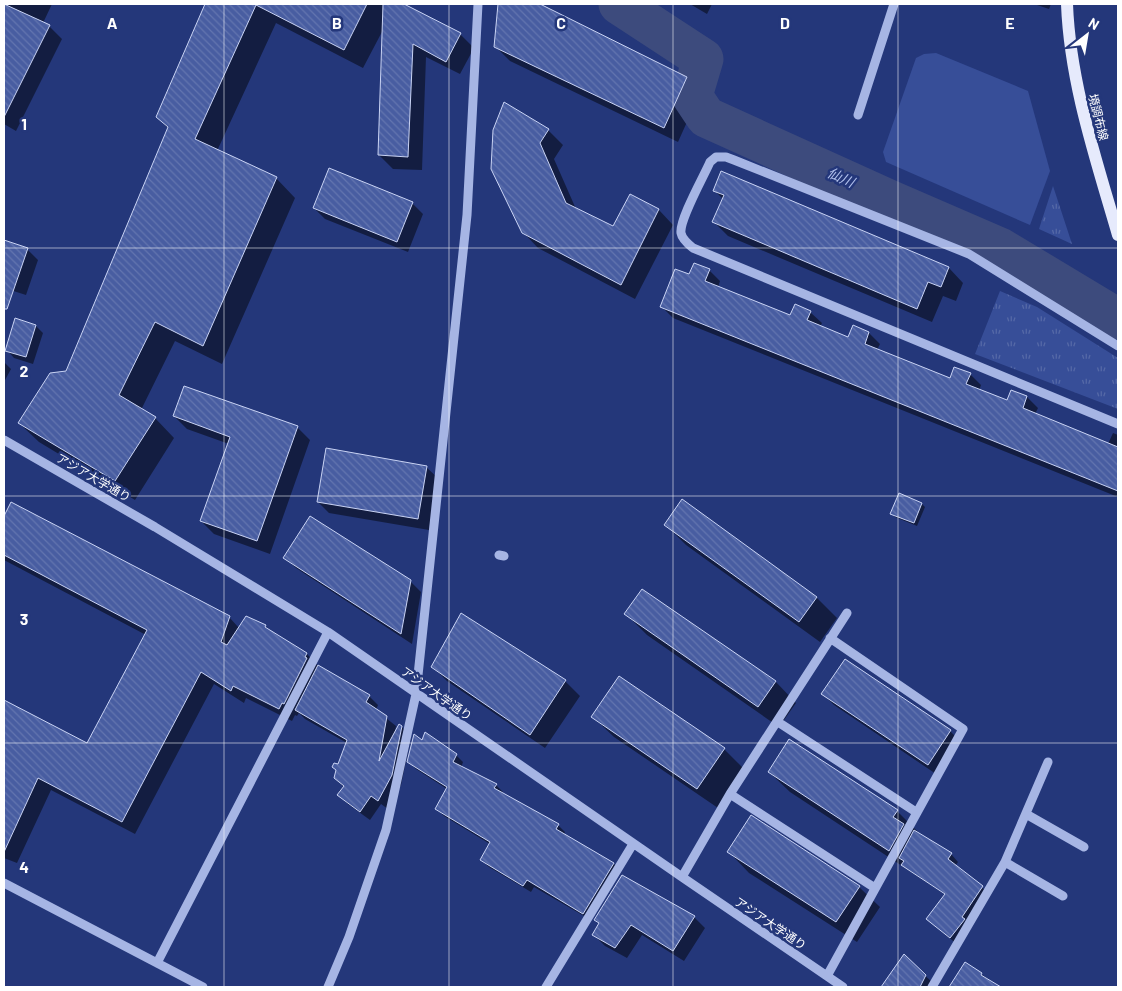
<svg xmlns="http://www.w3.org/2000/svg" width="1122" height="991" viewBox="0 0 1122 991" font-family="Barlow,'Noto Sans JP',sans-serif">
<style>
.grass{fill:url(#grass-tufts)}
.garden{fill:#374e98}
.shadow{fill:#0007}
.lines{fill:none;stroke-linecap:round;stroke-linejoin:round}
.river{stroke:#3d4b7d;stroke-width:41}
.building{fill:url(#building-back-hatch);stroke:#c9d3f4}
.minor{stroke:#a6b5e4;stroke-width:9}
.major{stroke:#e6eafc;stroke-width:12}
.grid{fill:none;stroke:#fff;stroke-width:1;stroke-opacity:0.55}
.labels{text-anchor:middle;dominant-baseline:central;stroke-width:5;stroke-linejoin:round;paint-order:stroke}
.street-label{font-size:12px;fill:#fff;stroke:#24377a}
.water-label{font-size:14px;font-style:italic;fill:#b1c0ec;stroke:#24377a}
.grid-label{font-size:16px;text-anchor:middle;font-weight:bold;fill:#fff;stroke:#24377a;stroke-width:5;stroke-linejoin:round;paint-order:stroke}
</style>
<defs>
<pattern id="grass-tufts" width="24" height="20" patternUnits="userSpaceOnUse" patternTransform="scale(1.25)"><rect width="24" height="20" fill="#374e98"/><path d="M3 7l-1-3M5 7V3M7 7l1-3M15 17l-1-3M17 17v-4M19 17l1-3" fill="none" stroke="#5569a7"/></pattern>
<pattern id="building-back-hatch" width="6" height="6" patternUnits="userSpaceOnUse" patternTransform="scale(1.25)"><rect width="6" height="6" fill="#485da1"/><path d="M-1 5l2 2M0 0l6 6M5-1l2 2" fill="none" stroke="#6375af"/></pattern>
</defs>
<rect width="100%" height="100%" fill="#24377a"/>
<!-- grass -->
<path class="grass" d="M1053,186L1072,244L1039,229Z
M1000,291L1037,307L1118,358V409L975,354Z"/>
<!-- garden -->
<path class="garden" d="M936,53L1028,91L1050,171L1030,225L886,162L883,152L916,58L924,54Z"/>
<!-- shadow -->
<path class="shadow" d="M4,4H52L43,23L49,26L62,39L16,131L4,124Z
M206,4H401L460,34L474,48L460,74L426,57L422,170L393,169L379,155L384,28L363,68L276,23L217,151L276,178L295,198L222,364L175,341L141,410L155,418L174,438L135,500L39,442L19,423L67,372L169,129L157,117Z
M499,4H538L686,78L700,93L678,142L510,61L495,46Z
M690,4L698,5L699,4H712L707,14Z
M1034,4H1051L1049,9Z
M505,104L548,130L563,145L554,159L576,209L614,228L630,196L659,210L673,225L635,299L538,248L523,232Z
M722,173L949,268L963,283L956,301L943,296L932,322L728,236L714,222L723,199L714,190Z
M412,203L423,214L408,252L325,219L314,208Z
M4,241L27,249L38,260L26,295L4,288Z
M709,270L720,281L718,287L791,317L810,312L822,323L820,327L849,339L869,333L880,344L877,350L950,379L970,374L981,385L979,391L1007,402L1027,397L1038,408L1035,414L1108,444L1113,433L1118,435V497L673,318L662,307L690,276Z
M16,320L36,326L43,333L33,364L14,358L7,350Z
M4,362L11,369L4,382Z
M174,416L297,427L310,440L270,554L214,534L201,521L229,444L187,429Z
M426,467L438,478L429,530L329,513L318,502Z
M899,495L922,504L925,507L917,526L895,517L892,513Z
M683,501L817,598L837,618L820,642L686,545L666,525Z
M12,503L229,617L239,628L265,626L271,632L307,654L319,667L369,696L378,705L376,710L396,726L394,736L402,727L411,737L401,785L388,809L381,804L370,820L348,804L339,795L345,788L335,778L347,743L305,719L299,713L297,716L295,715L292,721L246,698L244,703L214,684L135,834L51,790L17,863L4,858V701L88,745L146,635L4,560V518Z
M285,557L410,581L421,592L412,644L296,568Z
M643,590L776,682L796,703L779,727L647,635L626,614Z
M845,661L950,731L961,742L939,776L834,705L823,694Z
M433,667L565,681L580,696L545,748L447,681Z
M619,678L724,749L745,770L718,808L614,737L593,717Z
M790,741L897,811L918,832L917,833L951,854L958,862L955,866L990,894L958,945L935,926L946,895L790,792L769,772Z
M422,742L456,755L463,762L461,768L496,785L503,792L502,794L558,825L565,832L564,835L614,864L621,871L591,920L534,887L531,892L489,867L481,860L490,844L444,816L437,809L447,789L416,769L409,762Z
M729,852L859,887L880,907L857,942L749,873Z
M694,917L705,928L684,961L642,935L627,958L605,946L594,935L600,924Z
M905,956L937,987H892L886,981Z
M965,964L981,974L999,987H951Z"/>
<g class="lines">
<!-- river -->
<path class="river" d="M619,4L703,59L692,96L706,117L891,201L1000,248L1118,319"/>
</g>
<!-- building -->
<path class="building" d="M4,4L50,25L4,117Z
M205,4H367L344,50L256,5L195,139L277,177L203,346L155,322L119,395L156,417L115,481L18,423L50,373L66,371L168,127L156,117Z
M383,4H404L461,33L446,62L413,44L408,157L378,155Z
M498,4H540L687,77L664,128L494,47Z
M504,102L549,129L540,143L566,203L613,226L630,194L659,209L621,285L522,233L491,169L493,130Z
M329,168L413,202L397,242L313,208Z
M721,171L949,267L941,287L928,282L917,309L712,222L724,195L713,191Z
M4,240L28,248L7,309H4Z
M694,263L710,269L705,281L790,315L795,304L811,311L807,320L848,337L853,325L869,332L865,344L950,378L954,367L971,373L966,384L1007,400L1011,390L1027,396L1023,408L1118,447V491L660,307L675,269L689,274Z
M15,318L36,325L26,357L5,351Z
M184,386L298,426L257,541L200,521L230,437L173,416Z
M326,448L427,466L418,519L317,502Z
M899,493L922,503L914,523L890,514Z
M682,499L817,597L799,622L664,525Z
M11,502L230,616L221,642L227,645L246,616L266,625L265,627L307,653L305,657L307,658L284,704L282,703L279,709L233,686L231,691L201,672L122,822L38,778L4,852V700L87,743L147,630L4,555V516Z
M310,516L411,580L401,634L283,558Z
M642,589L776,681L758,707L624,614Z
M461,613L566,680L530,735L431,667Z
M845,659L951,730L928,765L821,694Z
M318,665L370,695L366,702L387,716L379,761L399,724L402,726L392,775L378,801L371,796L360,812L337,795L344,786L334,778L336,770L332,767L334,763L338,764L347,740L295,710Z
M619,676L725,748L697,789L591,717Z
M425,732L457,754L453,762L497,784L494,788L559,824L556,829L614,863L583,914L527,880L523,886L480,860L490,842L435,809L447,787L407,762L414,734L422,740Z
M789,739L898,810L893,817L904,824L889,851L768,772Z
M751,815L860,886L836,922L727,852Z
M914,830L952,853L948,859L983,886L962,917L965,919L950,938L926,919L945,894L901,865L904,861L899,858Z
M622,875L695,916L673,951L631,925L615,948L592,935L599,923L594,920Z
M904,954L926,975L920,987H881Z
M965,962L982,973L981,975L1001,987H949Z"/>
<g class="lines">
<!-- minor -->
<path class="minor" d="M858,115L894,4
M1118,346L969,254L734,160L726,157H716L710,162C704,176 679,220 681,233C682,239 688,244 693,248L1118,424
M4,440L155,527L328,632L682,877L843,987
M499,555L504,556
M778,722L916,812
M730,794L875,888
M1026,814L1084,847
M1005,862L1063,896
M682,877L730,794L847,613
M4,883L203,987
M157,963L328,632
M827,976L963,729L830,638
M328,987L349,937L386,830L416,694L467,215L478,4
M546,987L633,844
M932,987L1005,862L1048,762"/>
<!-- major -->
<path class="major" d="M1067,4C1070,83 1096,159 1118,235"/>
</g>
<!-- grid -->
<path class="grid" d="M224,4V987M449,4V987M673,4V987M898,4V987M4,248H1118M4,496H1118M4,743H1118"/>
<g class="labels">
<!-- street labels -->
<g class="street-label">
<text transform="translate(1099 117) rotate(76)">境調布線</text>
<text transform="translate(94 477) rotate(30)">アジア大学通り</text>
<text transform="translate(437 693) rotate(35)">アジア大学通り</text>
<text transform="translate(771 923) rotate(34)">アジア大学通り</text>
</g>
<!-- water labels -->
<g class="water-label">
<text transform="translate(841 177) rotate(24)">仙川</text>
</g>
</g>
<g class="grid-label">
<text x="112" y="29">A</text>
<text x="337" y="29">B</text>
<text x="561" y="29">C</text>
<text x="785" y="29">D</text>
<text x="1010" y="29">E</text>
<text x="24" y="130">1</text>
<text x="24" y="377">2</text>
<text x="24" y="625">3</text>
<text x="24" y="873">4</text>
</g>
<!-- border -->
<rect width="1122" height="991" fill="none" stroke="#ffffff" stroke-width="10"/>
<!-- north arrow -->
<g transform="translate(1087 35) rotate(31)" stroke="#24377a" stroke-width="4" paint-order="stroke">
<path d="M0-4L9 19L0 12L-9 19Z" fill="#ffffff"/>
<text y="-8" font-size="14" font-weight="bold" text-anchor="middle" fill="#ffffff">N</text>
</g>
</svg>
